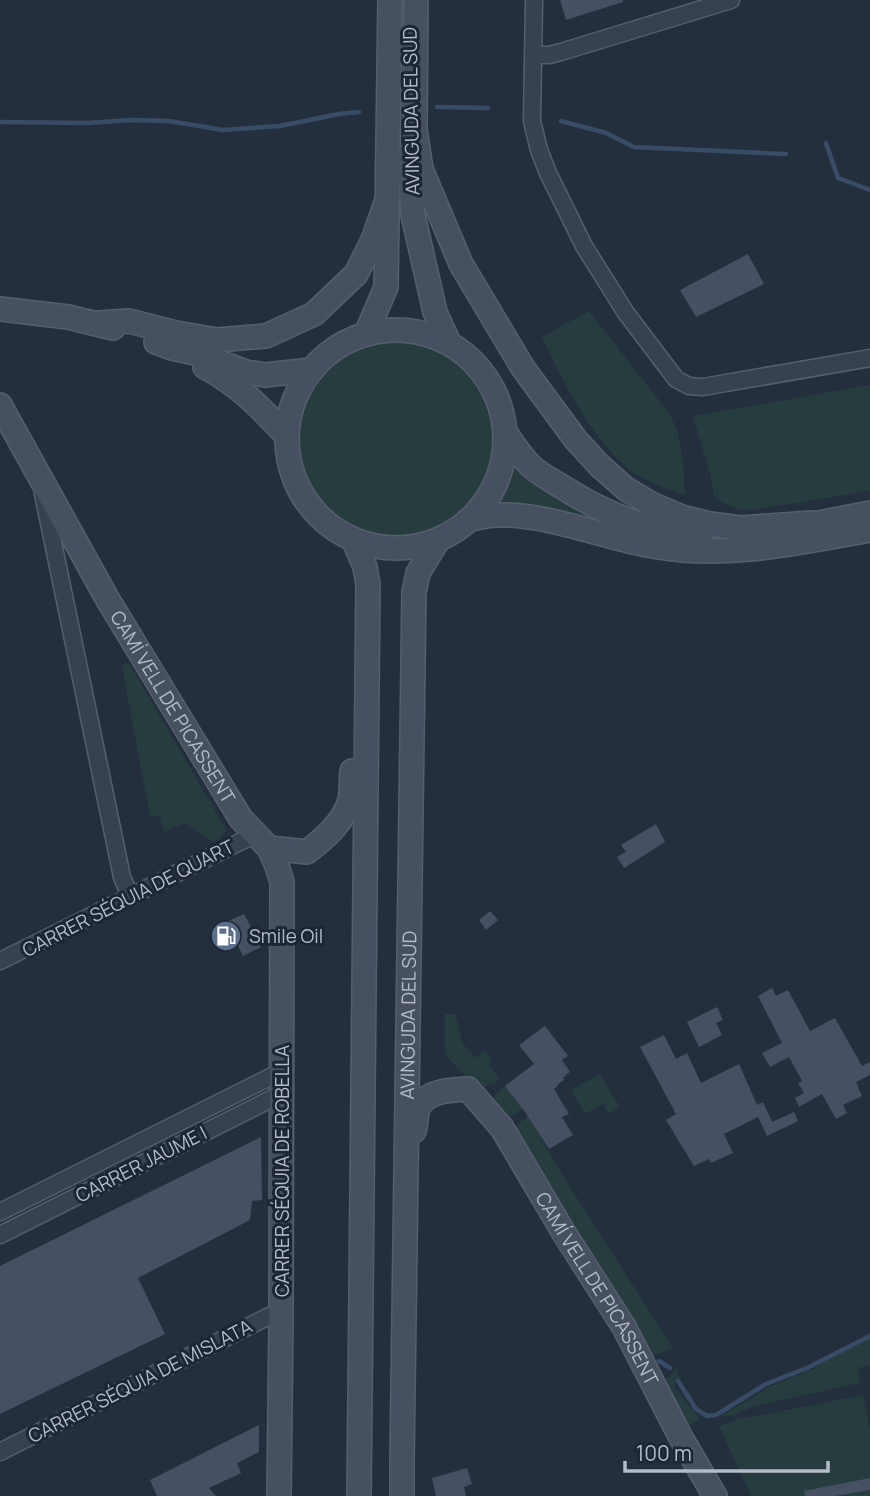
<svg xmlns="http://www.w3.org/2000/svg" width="870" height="1496" viewBox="0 0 870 1496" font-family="Manrope,sans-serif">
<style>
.green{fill:#263c3f}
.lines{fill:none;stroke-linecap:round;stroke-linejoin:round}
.stream{stroke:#394c67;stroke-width:4.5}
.building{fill:#455162}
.street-casing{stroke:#565f6c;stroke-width:19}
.secondary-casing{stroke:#565f6c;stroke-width:26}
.street{stroke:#38414e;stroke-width:16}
.secondary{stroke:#465061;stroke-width:23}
.labels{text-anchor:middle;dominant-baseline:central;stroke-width:6;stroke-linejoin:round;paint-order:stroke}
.street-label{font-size:19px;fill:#b4bcc9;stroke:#1d2633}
.poi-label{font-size:19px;fill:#b4bcc9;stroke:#1d2633;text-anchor:start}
</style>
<rect width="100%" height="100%" fill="#242f3e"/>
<!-- green -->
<path class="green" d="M589,311L669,413L678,433L683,460L685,495C668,489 646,482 631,471C591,439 563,382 542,337Z
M297 441a99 99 0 1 1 198 0a99 99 0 1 1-198 0Z
M870,385V491L752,510C736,510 726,506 714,496L710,474L693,416Z
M514,463L646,533L497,504L506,488Z
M127,663L130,665L226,829C224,836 220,839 214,842L185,823L164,832L160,815L150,817L122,667L124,664Z
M445,1014H455L463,1044L476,1058L485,1051L492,1059L488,1064L500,1079L492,1085L489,1084L480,1092L445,1054Z
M600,1074L620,1107L609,1114L603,1104L585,1114L571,1090Z
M505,1086L523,1109L503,1121L488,1102Z
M528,1116L565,1179L673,1348L651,1357L512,1129Z
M870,1337V1365L858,1368L860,1383L754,1406L735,1415L721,1416L752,1398L768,1387L808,1371Z
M677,1367V1373L681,1379L674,1383L677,1390L700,1419L684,1428L661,1382L671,1375Z
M863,1395L870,1429V1496H751L719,1426L735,1420Z"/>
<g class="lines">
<!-- stream -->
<path class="stream" d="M437,107L488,108
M561,121L606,133L634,147L786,154
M0,122L88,123L131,120L169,121L223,130L280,126L339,114L359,112
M826,143L838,178L870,190
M659,1361L670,1368
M678,1381L696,1409L707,1416L716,1415L766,1384L807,1368L870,1336"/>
</g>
<!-- building -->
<path class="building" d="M560,0H623V2L566,20Z
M748,254L764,284L696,317L680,290Z
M656,824L665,842L624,868L617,857L626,852L621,845Z
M490,911L498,920L486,930L479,920Z
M244,914L261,947L243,956L226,922Z
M772,988L776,996L788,990L810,1031L835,1018L862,1066L870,1062V1075L856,1082L862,1096L843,1105L847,1113L836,1119L822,1094L799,1107L795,1098L804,1093L798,1083L802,1081L789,1057L770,1067L762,1053L782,1043L758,996Z
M717,1007L723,1020L716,1023L722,1035L699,1047L687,1022Z
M545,1026L568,1056L562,1060L570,1072L565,1075L566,1076L563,1078L564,1080L557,1085L558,1086L554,1089L569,1114L562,1117L573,1135L549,1149L525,1112L505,1086L534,1064L519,1045Z
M664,1035L676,1059L687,1053L701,1083L739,1064L757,1105L763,1102L772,1122L794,1112L798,1121L767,1136L758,1117L724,1134L733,1153L711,1163L709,1159L694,1166L666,1120L676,1114L640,1047Z
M261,1137L262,1200L252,1201L250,1220L138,1278L165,1334L0,1414V1266Z
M259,1425V1452L237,1463L241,1473L209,1488L216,1496H157L150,1480Z
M467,1468L472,1484L464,1487L466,1496H436L432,1478Z
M870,1478V1490L835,1496H805L804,1491Z"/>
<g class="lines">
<!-- street casing -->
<g class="street-casing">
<path id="street" d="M534,0L532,121L539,150L548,173L584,246L626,313L676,379L689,386L703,387L870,358
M533,55H549L561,52L731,0
M43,494L122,877L130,896
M0,961L256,834
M0,1212L282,1071
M0,1235L283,1093
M0,1452L269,1316L281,1317"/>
</g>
<!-- secondary casing -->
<g class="secondary-casing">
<g id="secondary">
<path d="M416,0L415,129L421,169L461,264L523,368L576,440L600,466L626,489L653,505L682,517L710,524L740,528L812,523"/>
<path d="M409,156L413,215L435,312L449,343"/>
<path d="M0,309L68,317L113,328"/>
<path d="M99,323L129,321L176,333L217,340L266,336L314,314L356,274L373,240L388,197"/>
<circle cx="396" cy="439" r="109"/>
<path d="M366,334L386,287L390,0"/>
<path d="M156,342L172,348L195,353L246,372L265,375L312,370"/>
<path d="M205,367C239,385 260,407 286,435"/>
<path id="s1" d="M0,405L108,600L241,819L269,848L277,866L282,882L281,1317L279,1496"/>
<path d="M505,432C513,444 521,457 532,467C541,475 553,481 564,488C610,517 648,530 701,537"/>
<path d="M470,519C478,518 487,515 496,515C549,513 605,539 658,547C730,559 800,542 870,530"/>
<path d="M798,527L870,513"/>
<path d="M354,541L365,567L368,584L359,1496"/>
<path d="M269,848L307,852C325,838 344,822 350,800C352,791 351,780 352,771"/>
<path id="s2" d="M414,1131C417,1124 415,1116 418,1109C425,1090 452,1090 468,1089L502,1128L564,1233L624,1327L680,1436L715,1496"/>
<path id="s3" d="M402,1496V1461L414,592L418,573L438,540"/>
</g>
</g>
<!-- street -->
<use href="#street" class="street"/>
<!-- secondary -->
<use href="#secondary" class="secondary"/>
</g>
<!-- icons -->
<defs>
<g id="fuel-disc" transform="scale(1.575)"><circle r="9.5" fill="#5c6f8a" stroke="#1d2633"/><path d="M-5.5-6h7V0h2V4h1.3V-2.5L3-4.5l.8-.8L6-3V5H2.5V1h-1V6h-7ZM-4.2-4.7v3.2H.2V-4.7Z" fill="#fff"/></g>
</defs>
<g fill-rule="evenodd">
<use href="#fuel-disc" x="226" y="936"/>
</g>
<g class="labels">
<!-- street labels -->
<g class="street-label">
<text transform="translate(411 111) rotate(-91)">AVINGUDA DEL SUD</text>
<text stroke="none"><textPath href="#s1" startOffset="348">CAMÍ VELL DE PICASSENT</textPath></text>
<text transform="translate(128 898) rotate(-27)">CARRER SÉQUIA DE QUART</text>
<text stroke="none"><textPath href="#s3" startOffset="481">AVINGUDA DEL SUD</textPath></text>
<text transform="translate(141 1164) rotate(-27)">CARRER JAUME I</text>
<text transform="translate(282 1171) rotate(-90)">CARRER SÉQUIA DE ROBELLA</text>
<text stroke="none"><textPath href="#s2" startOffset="318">CAMÍ VELL DE PICASSENT</textPath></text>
<text transform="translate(140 1381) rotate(-27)">CARRER SÉQUIA DE MISLATA</text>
</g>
<!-- poi labels -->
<g class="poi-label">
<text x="249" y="936">Smile Oil</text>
</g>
</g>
<!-- scale -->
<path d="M625 1461v10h203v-10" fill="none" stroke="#b4bcc9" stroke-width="3.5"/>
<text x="636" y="1461" font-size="21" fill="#b4bcc9" stroke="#1d2633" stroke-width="5" paint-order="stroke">100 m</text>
</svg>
